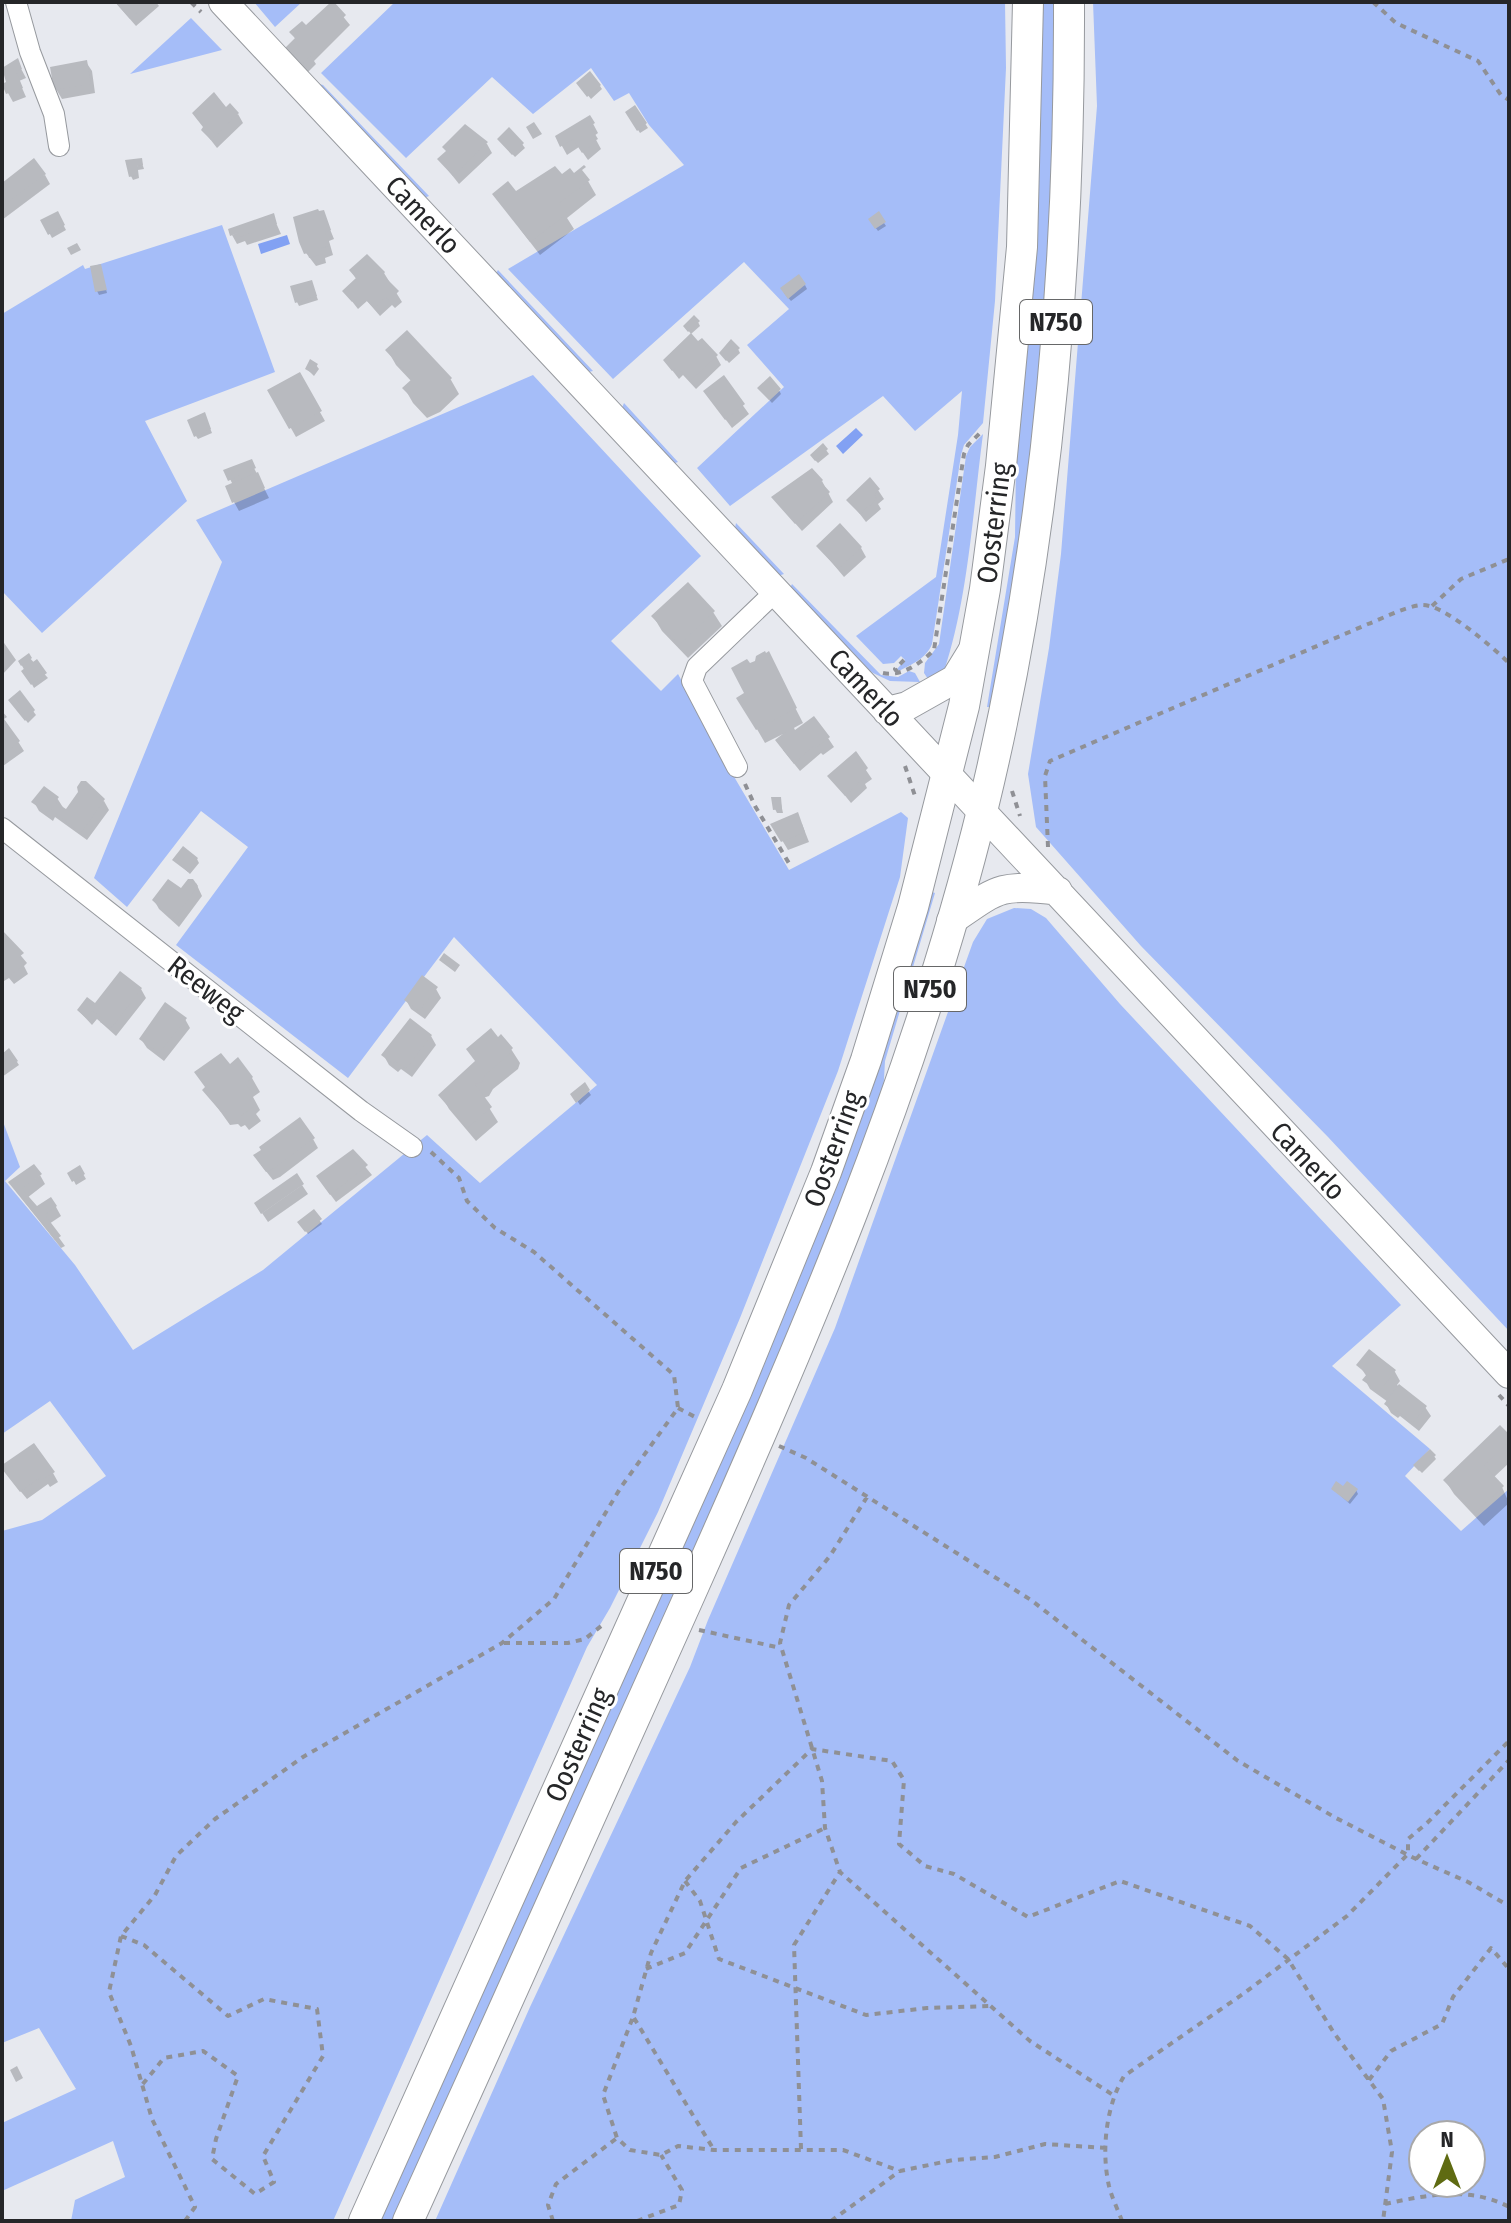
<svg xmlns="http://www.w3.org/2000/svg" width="1511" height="2223" viewBox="0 0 1511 2223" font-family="'Fira Sans Condensed',sans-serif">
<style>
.green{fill:#a5bdf8;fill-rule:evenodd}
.water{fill:#82a1f3}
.shadow{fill:#0003}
.building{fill:#b8babf}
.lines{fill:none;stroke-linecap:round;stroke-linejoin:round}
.minor-casing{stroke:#96999e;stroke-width:22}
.secondary-casing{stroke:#96999e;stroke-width:30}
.primary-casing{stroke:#96999e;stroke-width:32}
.path{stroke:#8f9095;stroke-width:4;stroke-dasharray:6 6;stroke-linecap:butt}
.minor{stroke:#fff;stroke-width:20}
.secondary{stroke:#fff;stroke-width:28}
.primary{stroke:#fff;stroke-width:30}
.labels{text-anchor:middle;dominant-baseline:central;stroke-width:6;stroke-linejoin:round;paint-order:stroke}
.shield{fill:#fff;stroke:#666768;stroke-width:2}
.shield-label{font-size:26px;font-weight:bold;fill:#252628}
.street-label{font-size:28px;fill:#252628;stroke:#fff}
</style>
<rect width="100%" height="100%" fill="#e7e9ef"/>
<!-- green -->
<path class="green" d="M254,2H302L275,27Z
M395,2H1005L1006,68L995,301L983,423L964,445L961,455L932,644C926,659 912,664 899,671L897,669L905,660L901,656L894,663L883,664L856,636L936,577L958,435L962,391L915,431L883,396L730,506L697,468L784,387L747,345L789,309L744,262L613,379L508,269L684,165L649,125L629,93L614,101L591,68L533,114L492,77L406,158L321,73Z
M1040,2H1055C1055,163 1049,326 1028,486C1019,560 1006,634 992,707H987L1015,537L1016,462Z
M1093,2H1509V1331L1328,1137L1141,946L1036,827L1028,774L1049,648L1061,554L1097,106Z
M191,18L222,50L130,74Z
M308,81L323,85L429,196L424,198Z
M222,225L275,372L145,421L187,501L42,633L2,591V314L83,265L85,269Z
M498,270L593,371L584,373L495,275Z
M533,375L701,556L611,641L661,691L678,674L723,758L789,870L901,812L908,818L900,877L838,1071L740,1318L658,1512L610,1608L587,1647L333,2221H71L75,2200L125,2177L113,2141L2,2191V2123L76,2089L39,2028L2,2043V1531L42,1520L106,1476L50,1401L2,1434V1119L20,1167L5,1181L75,1265L133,1350L263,1270L427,1135L480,1183L597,1085L454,937L348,1078L176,945L248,847L201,811L127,907L94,878L222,562L196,520Z
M624,403L678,462L672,464L620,413Z
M983,434C973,510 968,600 944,671L928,679L924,673L925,663L939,644L966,456L970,447Z
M736,523L784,574L775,577L735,528Z
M792,584L881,675L898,677L909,671L915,673L920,682L890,681L873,673L861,664L789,590Z
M929,891L935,893L885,1061L883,1096L792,1335L394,2221H377Z
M1014,908L1031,909L1046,918L1120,1004L1401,1305L1332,1366L1430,1449L1405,1476L1461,1531L1509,1489V2221H435L530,2007L690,1667L708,1620L835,1328L973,942L987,919ZM1423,2135H1471V2183H1423Z"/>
<!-- water -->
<path class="water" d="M287,235L290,244L261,254L258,244Z
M856,428L863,435L843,454L836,446Z"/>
<!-- shadow -->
<path class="shadow" d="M115,2H156L159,6L136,26Z
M332,3L350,25L314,61L316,64L308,72L288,48L296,40L292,33L306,28Z
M17,61L26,78L19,81L26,97L13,102L8,93Z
M86,62L92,71L95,93L62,99L56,89Z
M600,86L602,89L591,99L581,87Z
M635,108L648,128L640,133L627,113Z
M238,114L243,123L217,148L203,130Z
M590,118L598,133L594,136L601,149L588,160L579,147L567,155L557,137Z
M465,127L487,144L492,153L459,184L440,160Z
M502,143L522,144L525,148L515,157Z
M141,160L144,169L138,170L139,178L133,180L131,176Z
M45,175L50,184L2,220V185Z
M588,181L596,195L567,218L574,229L540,255L520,229L515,194Z
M323,212L334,239L329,241L333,255L325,258L326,263L316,266L306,253Z
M57,213L66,230L52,238L43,221Z
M878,214L886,226L878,231L870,220Z
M273,216L281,234L247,245L245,241L237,244L232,235Z
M100,266L107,293L99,295L97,291Z
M351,271L384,273L402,302L395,308L392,305L380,316L367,301L358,309L344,291L357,280Z
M805,285L807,289L791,301L784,293Z
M313,286L318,300L299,306L297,302Z
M698,322L700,326L691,334L688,330Z
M407,333L451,380L459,394L440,412L427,418L413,403L405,389L412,382L396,365L388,351Z
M738,349L740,353L729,363L724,357Z
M716,356L721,365L696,389L683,375L679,379L665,361Z
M316,365L319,369L314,376L307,369Z
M299,375L325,421L296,437L270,391Z
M723,378L749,414L732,428L705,392Z
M779,390L781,394L772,403L762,392Z
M206,418L212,433L198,439L196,436Z
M826,450L829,454L818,463L814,459Z
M251,462L269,498L239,511L234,502L233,485L226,471Z
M822,481L833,502L802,531L773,498Z
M878,490L884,499L878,504L881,509L866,522L849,500Z
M818,546L861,548L866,557L844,577Z
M713,612L722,626L688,658L662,631L653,616Z
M2,640L16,660L2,675Z
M28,656L48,678L34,688L20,662Z
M783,684L803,723L792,729L795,733L828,738L834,747L823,755L821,753L800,771L783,750V734L765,743L739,698Z
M13,704L33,711L36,715L28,723Z
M2,716L24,751L3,766L2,765Z
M855,754L872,779L865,784L867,788L851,803L830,777Z
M57,798L66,812L104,801L109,810L87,840L55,817L53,821L39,811L34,802Z
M780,799L783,813H777L775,809Z
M802,824L809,842L788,850L773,825Z
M197,859L199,863L190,874L175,860Z
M196,883L202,896L179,927L159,909L154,900Z
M2,933L27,963L24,966L28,974L14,984L9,978L4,981L2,979Z
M141,989L146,998L116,1036L97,1019L92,1025L79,1011Z
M436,989L441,998L425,1019L411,1009L406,1000Z
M185,1019L190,1028L164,1061L147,1048L141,1039Z
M431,1036L436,1045L412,1077L401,1069L398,1072L389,1065L384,1056Z
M511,1049L520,1063L518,1069L493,1089L489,1096L483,1098L498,1122L476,1141L449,1109L441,1095Z
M2,1056L17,1062L19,1065L2,1077Z
M229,1067L252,1078L260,1092L253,1097L260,1110L256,1114L261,1121L249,1130L245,1125L241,1127L238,1124L230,1125L205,1090Z
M584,1085L591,1095L580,1105L573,1094Z
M313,1139L318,1148L280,1177L273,1180L261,1165Z
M353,1152L372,1175L336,1202L324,1186Z
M79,1167L86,1179L76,1185L70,1173Z
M40,1175L45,1184L27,1198L36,1208L50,1199L56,1207L61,1216L49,1224L65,1246L61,1248L16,1191Z
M302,1185L308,1194L268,1222L262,1213Z
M313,1211L322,1224L308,1234L302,1226Z
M1370,1351L1395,1372L1400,1381L1397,1385L1425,1407L1431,1416L1419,1431L1400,1416L1398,1418L1391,1413L1386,1404L1388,1402L1370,1389L1365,1380L1367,1377L1359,1365Z
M1509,1437V1463L1493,1478L1502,1487L1509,1503L1484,1526L1454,1494L1445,1480Z
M1434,1456L1436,1459L1422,1473L1418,1469Z
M53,1473L58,1482L50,1487L48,1484L27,1499L8,1476Z
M1333,1489L1356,1490L1358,1494L1350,1504Z"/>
<!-- building -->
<path class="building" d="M115,2H148L130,19Z
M331,2H334L346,15L310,51L312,54L302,65L285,48L295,38L289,32L302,21L306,25Z
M18,58L22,69L16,71L23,88L6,94L2,84L6,82L2,68Z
M87,60L91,84L54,90L50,67Z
M590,71L601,85L587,97L576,83Z
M214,92L226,107L230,103L239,113L211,140L201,130L203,127L192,113Z
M635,105L647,123L637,131L625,112Z
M590,115L595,123L590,126L598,139L591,143L592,145L582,153L573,139L560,147L555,136Z
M534,122L542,134L533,139L526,127Z
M465,124L488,142L453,176L437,159L446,151L442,147Z
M509,127L524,143L512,155L497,139Z
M34,158L46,174L2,207V183Z
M142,158L143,165L137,166L138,175L129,177L125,160Z
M584,165L586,167L582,170L590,180L559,203L567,214L530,242L492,194L508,181L516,191L555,166L562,174L570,168L574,173Z
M318,209L319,211L324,210L331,230L325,232L330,246L321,248L323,254L309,258L308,253L304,254L299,242L293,217Z
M58,211L65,225L48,235L40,220Z
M879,211L886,222L875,229L868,219Z
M274,213L277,224L240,237L238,233L230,236L228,229Z
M77,243L81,250L71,255L67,248Z
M367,254L385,272L383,275L399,291L389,301L386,297L374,308L360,294L352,302L342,291L356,278L349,270Z
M101,264L107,290L95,292L90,266Z
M799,274L806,284L788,299L780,288Z
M312,280L317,296L295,303L290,286Z
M694,315L700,321L688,332L683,326Z
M407,330L452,378L432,398L418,404L402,388L412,379L385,350Z
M691,333L698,341L702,338L718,355L690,381L677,367L672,371L663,360Z
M731,339L740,348L726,361L719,353Z
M310,359L318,364L312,373L305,369Z
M300,372L322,411L289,429L267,390Z
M724,375L745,404L725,420L703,391Z
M770,376L781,389L769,400L757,388Z
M205,412L211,429L194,437L187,420Z
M823,443L828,449L815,461L810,455Z
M252,459L256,468L228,481L223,470Z
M812,468L823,480L821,482L830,492L795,524L771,497Z
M258,472L265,488L232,503L225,486Z
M870,477L880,489L874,494L877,499L860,514L846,500Z
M840,523L862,547L838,569L816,546Z
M688,582L715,611L679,645L651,616Z
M765,651L766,653L769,651L797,708L756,730L736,698L744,693L731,668L747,659L750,663L755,661L756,656Z
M29,653L32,658L21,666L18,661Z
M37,659L47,673L31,685L21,671Z
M20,690L35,710L25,721L8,700Z
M2,711L7,717L4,719L20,741L2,755Z
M814,716L830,737L816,748L815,745L810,749L794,764L775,740L793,726L795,730Z
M856,751L868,768L861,775L864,778L845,796L827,776Z
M81,781H86L105,799L81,833L50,809L47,813L31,802L44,786L59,797L55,802L66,809L78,792L77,787Z
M771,797H781L782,809L773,810Z
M798,812L805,832L781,842L770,824Z
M183,846L198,858L188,872L172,860Z
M168,879L181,888L188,879H193L198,886L173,920L152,900Z
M2,930L24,953L19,957L25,964L8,977L2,970Z
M444,953L460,965L455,972L439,960Z
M120,971L142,988L113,1026L110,1028L100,1022L102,1018L92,1011L86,1018L77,1010L87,997L95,1003Z
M422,975L438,987L419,1011L404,1000Z
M165,1002L187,1018L159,1053L139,1039Z
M410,1018L432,1035L406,1069L395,1061L393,1064L381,1055Z
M491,1028L498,1037L501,1034L513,1048L510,1051L511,1053L485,1075L482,1082L475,1084L492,1107L467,1128L438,1095L475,1061L466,1049Z
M9,1048L18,1061L2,1072V1054Z
M221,1053L230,1064L238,1057L253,1077L245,1084L254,1094L249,1099L254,1106L240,1117L235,1112L231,1114L228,1111L221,1112L202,1090L205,1087L194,1072Z
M585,1082L590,1090L576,1103L570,1094Z
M300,1117L315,1138L275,1168L266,1172L253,1155L261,1150L259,1147Z
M353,1149L368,1165L330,1195L316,1176Z
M34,1164L42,1174L22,1189L37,1206L51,1197L57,1206L45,1215L61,1236L55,1240L8,1182Z
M80,1165L85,1174L72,1182L67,1173Z
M297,1173L304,1184L261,1214L254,1203Z
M314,1209L322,1219L305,1232L297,1222Z
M1369,1349L1396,1370L1379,1392L1362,1380L1367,1374L1356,1365Z
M1399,1384L1427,1406L1413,1423L1394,1408L1392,1410L1384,1404Z
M1500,1425L1509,1434V1442L1484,1465L1504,1486L1475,1513L1443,1480Z
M34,1443L55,1472L43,1479L41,1477L20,1492L2,1469V1465Z
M1430,1449L1436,1455L1419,1471L1413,1465Z
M1336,1481L1343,1486L1347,1481L1358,1489L1348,1502L1331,1489Z
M17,2066L23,2078L16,2082L10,2070Z"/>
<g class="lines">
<!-- minor casing -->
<g class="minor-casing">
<path id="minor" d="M16,2L30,52L54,114L59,146
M737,767L692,681L697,667L776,591
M2,828L361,1111L412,1147"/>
</g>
<!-- secondary casing -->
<g class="secondary-casing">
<path id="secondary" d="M223,2L1509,1374
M887,711L907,706L955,679L974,648
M951,921C997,889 1000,883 1058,891"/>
</g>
<!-- primary casing -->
<g class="primary-casing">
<path id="primary" d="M364,2221L737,1390L826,1172L866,1060L913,907L964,706L985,589L1001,466L1022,247L1028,2
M408,2221C502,2014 595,1807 688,1599C803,1342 916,1081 983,807C1047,544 1070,272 1069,2"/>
</g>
<!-- path -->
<path class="path" d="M191,2L201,12
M1373,2L1396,23L1478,61L1501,95L1509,100
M1432,606L1461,579L1509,559
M883,673C902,677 921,663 934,650L964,454L968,445L980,433
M898,673L895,669L904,660
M905,766L915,796
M745,784L755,806L790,865
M1012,791L1020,816
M1048,847L1045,776L1050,761L1368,624C1384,618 1404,607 1421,605C1443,603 1493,648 1509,663
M1499,1395L1509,1406
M678,1408L697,1418
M779,1446L806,1458L1031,1600L1238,1761L1336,1818L1416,1859L1468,1882L1509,1906
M867,1497L830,1556L789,1605L780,1643L822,1781L825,1828L840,1872L1030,2041L1113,2095
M699,1630L781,1648
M504,1643H568L585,1639L605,1623
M1416,1859L1509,1760
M685,1881L700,1901L719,1959L866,2015L927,2008L991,2006
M121,1936L144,1945L228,2016L264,1999L317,2009L323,2056L263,2156L274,2182L255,2194L212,2159L216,2139L238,2076L203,2051L164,2058L142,2085
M646,1969L685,1953L741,1868L825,1828
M634,2018L714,2150
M1369,2080L1391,2051L1442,2024L1453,1997L1491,1948L1509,1969
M1106,2148L1045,2144L995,2157L953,2160L900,2171L843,2150H714L678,2146L661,2155L630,2150L617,2138L603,2095L633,2017L651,1953L685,1881L736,1822L812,1749L892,1761L904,1780L899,1844L925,1866L954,1874L1028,1917L1120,1881L1250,1926L1288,1959L1334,2033L1383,2099L1392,2152L1383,2221
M801,2149L794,1945L840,1872
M1385,2204C1426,2195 1470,2186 1509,2207
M185,2221L195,2207L152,2119L131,2046L109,1992L121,1936L155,1895L176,1856L215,1819L303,1757L502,1643L554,1599L621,1487L678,1408L674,1375L534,1252L495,1228L467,1201L459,1178L431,1152
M553,2221L548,2205L556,2184L617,2138
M637,2221L679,2205L682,2190L661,2155
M831,2221L900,2171
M1122,2221C1118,2210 1112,2198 1109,2186C1101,2151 1106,2106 1124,2076L1243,1994L1347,1916L1408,1854V1839L1427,1823L1509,1741"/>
<!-- minor -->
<use href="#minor" class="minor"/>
<!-- secondary -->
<use href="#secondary" class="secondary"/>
<!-- primary -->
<use href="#primary" class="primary"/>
</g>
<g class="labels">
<!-- shield labels -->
<g class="shield">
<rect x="1020" y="300" width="72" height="44" rx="6"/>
<rect x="894" y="967" width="72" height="44" rx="6"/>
<rect x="620" y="1549" width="72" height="44" rx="6"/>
</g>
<g class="shield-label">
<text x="1056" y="322">N750</text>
<text x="930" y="989">N750</text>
<text x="656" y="1571">N750</text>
</g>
<!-- street labels -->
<g class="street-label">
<text transform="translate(423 215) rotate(47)">Camerlo</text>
<text transform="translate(994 523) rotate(-83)">Oosterring</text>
<text transform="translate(866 688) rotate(47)">Camerlo</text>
<text transform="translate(206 989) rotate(38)">Reeweg</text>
<text transform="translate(833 1149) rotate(-70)">Oosterring</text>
<text transform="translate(1308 1161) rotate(47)">Camerlo</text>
<text transform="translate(578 1745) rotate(-66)">Oosterring</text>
</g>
</g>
<!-- border -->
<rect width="1511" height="2223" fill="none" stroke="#252628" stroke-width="8"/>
<!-- north arrow -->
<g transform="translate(1447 2159)"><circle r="38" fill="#ffffff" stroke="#a8a8a9" stroke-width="2"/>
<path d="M0-6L14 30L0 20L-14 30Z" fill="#5f6b12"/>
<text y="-12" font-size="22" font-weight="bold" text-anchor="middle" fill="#252628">N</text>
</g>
</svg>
